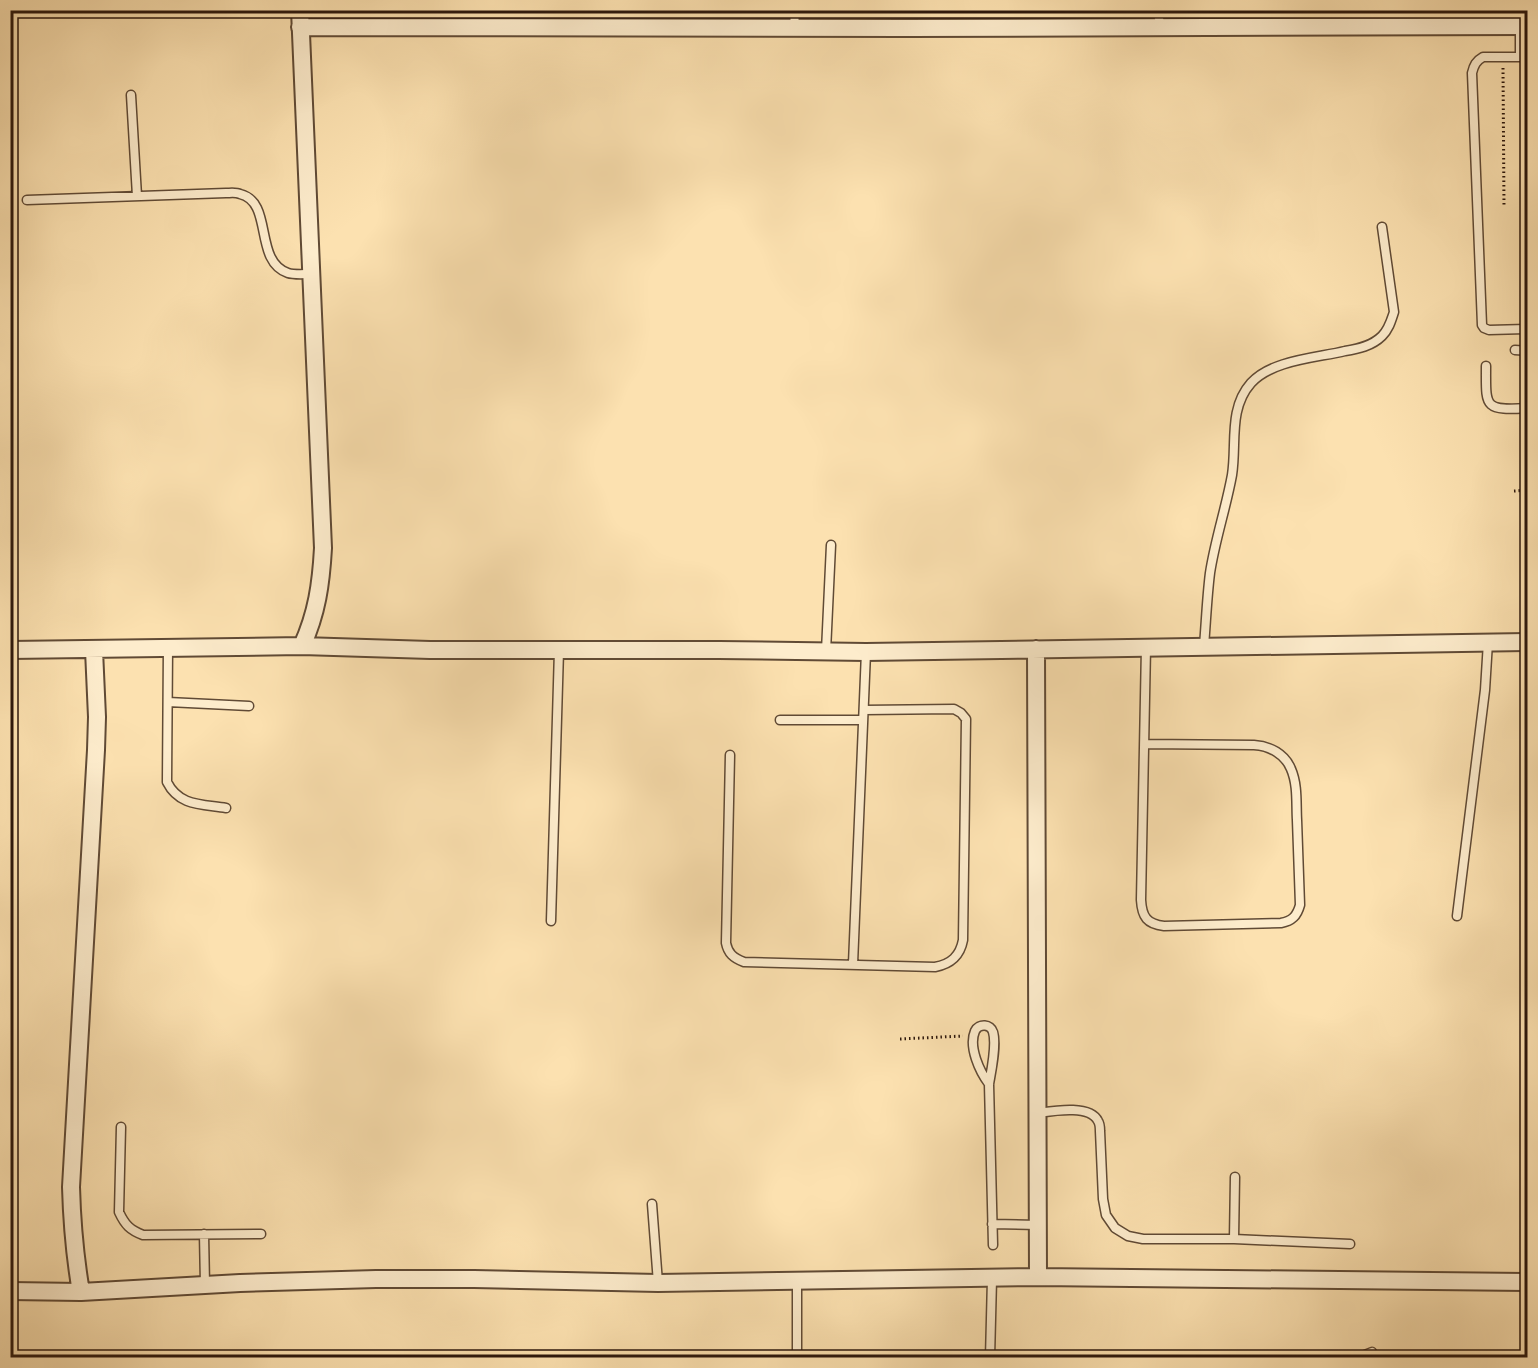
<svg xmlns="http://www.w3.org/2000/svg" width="1538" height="1368" viewBox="0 0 1538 1368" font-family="'Sorts Mill Goudy',serif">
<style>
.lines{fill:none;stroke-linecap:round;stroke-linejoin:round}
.service-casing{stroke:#604a35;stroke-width:11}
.minor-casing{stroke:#604a35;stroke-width:20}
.path{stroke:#2c170c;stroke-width:3;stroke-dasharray:1.5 3;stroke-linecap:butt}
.service{stroke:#fdeccc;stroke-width:8}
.minor{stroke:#fdeccc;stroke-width:16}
</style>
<rect width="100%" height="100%" fill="#fce1b0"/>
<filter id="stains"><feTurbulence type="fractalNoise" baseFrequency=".00333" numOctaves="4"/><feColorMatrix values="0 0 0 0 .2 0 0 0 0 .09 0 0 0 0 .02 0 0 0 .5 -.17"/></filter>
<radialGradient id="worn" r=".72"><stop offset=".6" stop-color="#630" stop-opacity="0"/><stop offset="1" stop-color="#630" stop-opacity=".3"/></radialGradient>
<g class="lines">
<!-- service casing -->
<g class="service-casing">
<path id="service" d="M794,10L795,28
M1157,10L1161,27
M1520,26V57
M1528,57H1483C1476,61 1474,65 1472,73L1482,325L1484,328L1489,330L1528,329
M131,95L137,196
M27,200L226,193C230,193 236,192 240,194C274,202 253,261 288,273C294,275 304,274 311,274
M1515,350L1528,351
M1486,366C1486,407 1483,411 1528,408
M1204,646C1206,622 1207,597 1210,573C1215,540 1226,508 1232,475C1237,444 1228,409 1251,383C1272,360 1316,358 1345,351C1358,349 1372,346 1382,336C1389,329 1391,321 1394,312L1382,227
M168,647L167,782C179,806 201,804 226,808
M826,651L831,545
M168,702L249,706
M780,720H863
M1145,744L1254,745C1270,746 1285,754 1291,769C1298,785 1296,804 1297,820C1298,848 1299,877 1300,905C1297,916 1292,921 1281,923L1164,926C1147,924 1142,917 1141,900L1146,647
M730,755L726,943C728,953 733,958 744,962L935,967C951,964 960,956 963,940L966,719L961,713L954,709L864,710
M1457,916L1485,690L1488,642
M551,921L559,650
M853,964L866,652
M989,1084C980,1072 968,1047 975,1031C979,1023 991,1024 993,1032C997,1045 991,1072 989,1084L993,1245
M1037,1113C1052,1111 1090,1104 1098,1121C1100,1124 1100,1128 1100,1131L1103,1199L1106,1215L1115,1228L1128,1236L1143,1239H1234L1350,1244
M121,1127L119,1212C125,1225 130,1230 143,1235L261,1234
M652,1204L658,1283
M992,1224L1038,1225
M204,1234L205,1285
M1234,1239L1235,1177
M797,1358V1281
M990,1358L992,1279
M1357,1358L1372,1352"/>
</g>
<!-- minor casing -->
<g class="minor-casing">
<path id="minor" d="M300,10L323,548C321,584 317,613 302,646
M300,27L906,28L1528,26
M1036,649L1038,1277
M10,650L302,646L430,650H719L866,652L1528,642
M10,1291L81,1292L240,1283L376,1279H474L658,1283L1038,1277L1528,1282
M81,1292C75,1257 72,1223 71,1187L96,750L97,717L94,650"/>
</g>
<!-- path -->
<path class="path" d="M1503,68L1504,206
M1514,491L1528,490
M900,1039L963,1036"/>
<!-- service -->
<use href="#service" class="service"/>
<!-- minor -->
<use href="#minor" class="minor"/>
</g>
<!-- margin -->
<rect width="1538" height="1368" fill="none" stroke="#fce1b0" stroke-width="36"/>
<rect x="12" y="12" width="1514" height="1344" fill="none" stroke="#2c170c" stroke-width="3"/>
<rect x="18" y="18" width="1502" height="1332" fill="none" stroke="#2c170c" stroke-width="1.5"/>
<rect width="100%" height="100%" filter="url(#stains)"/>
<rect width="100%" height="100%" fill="url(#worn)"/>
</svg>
